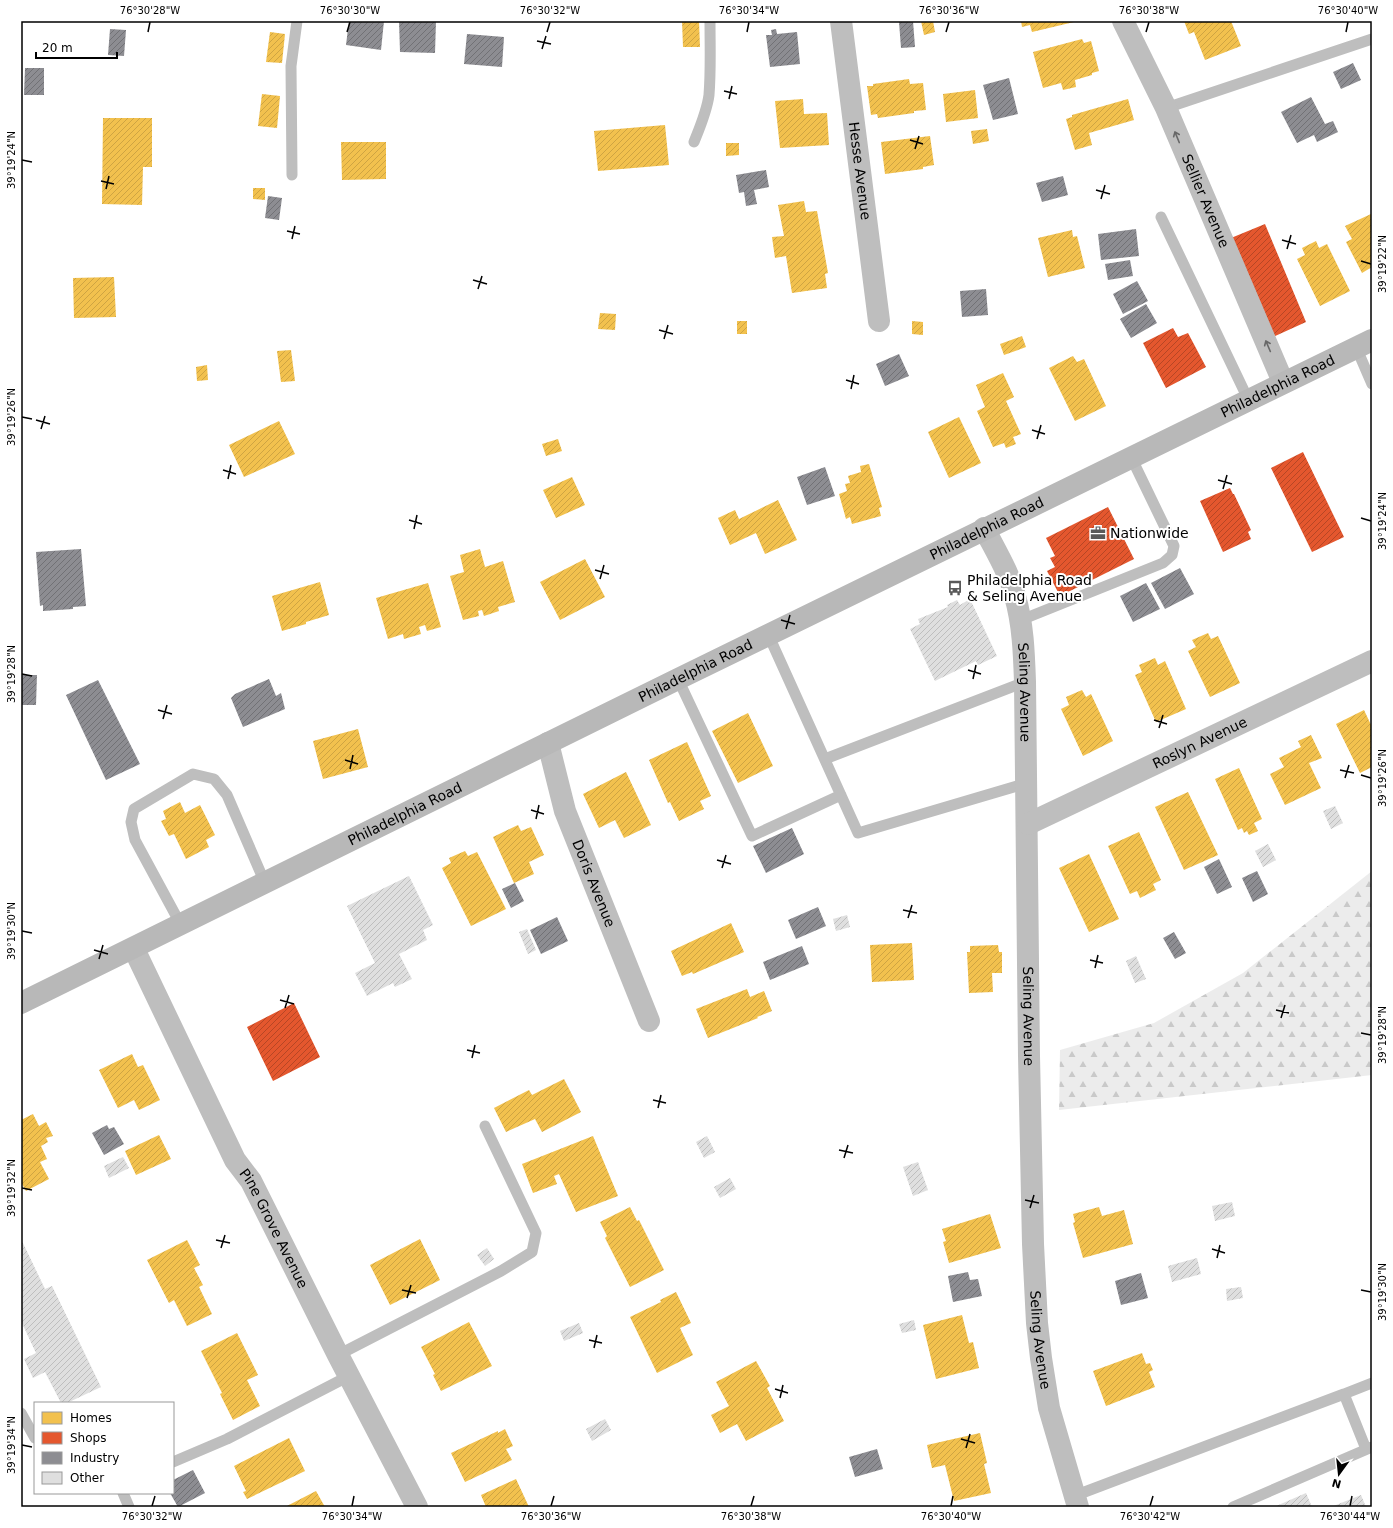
<svg xmlns="http://www.w3.org/2000/svg" width="1393" height="1528" viewBox="0 0 1393 1528" font-family="'DejaVu Sans',sans-serif">
<style>
.forest{fill:url(#forest-firs)}
.homes{fill:url(#homes-hatch)}
.shops{fill:url(#shops-hatch)}
.industry{fill:url(#industry-hatch)}
.building{fill:url(#building-hatch)}
.lines{fill:none;stroke-linecap:round;stroke-linejoin:round}
.lane{stroke:#bebebe;stroke-width:11}
.street{stroke:#bebebe;stroke-width:22}
.secondary{stroke:#b8b8b8;stroke-width:22}
.oneway{stroke:#686868}
.ticks{fill:none;stroke:#000;stroke-width:1.5}
.labels{text-anchor:middle;dominant-baseline:central;stroke-width:4;stroke-linejoin:round;paint-order:stroke}
.street-label{font-size:14px;fill:#000;stroke:#fff}
.poi-label{font-size:14px;fill:#000;stroke:#fff;text-anchor:start}
.neatline{fill:none;stroke:#000;stroke-width:1.5}
.ticks-label{font-size:10px;text-anchor:middle;fill:#000}
</style>
<defs>
<pattern id="forest-firs" width="22" height="20" patternUnits="userSpaceOnUse"><rect width="22" height="20" fill="#ececec"/><path d="M5 1l3.5 6h-7zM16 11l3.5 6h-7z" fill="#c9c9c9"/></pattern>
<pattern id="homes-hatch" width="6" height="6" patternUnits="userSpaceOnUse"><rect width="6" height="6" fill="#f2c14e"/><path d="M-1 1l2-2M0 6l6-6M5 7l2-2" fill="none" stroke="#cea442"/></pattern>
<pattern id="shops-hatch" width="6" height="6" patternUnits="userSpaceOnUse"><rect width="6" height="6" fill="#e4572e"/><path d="M-1 1l2-2M0 6l6-6M5 7l2-2" fill="none" stroke="#b64625"/></pattern>
<pattern id="industry-hatch" width="6" height="6" patternUnits="userSpaceOnUse"><rect width="6" height="6" fill="#8d8d92"/><path d="M-1 1l2-2M0 6l6-6M5 7l2-2" fill="none" stroke="#717175"/></pattern>
<pattern id="building-hatch" width="6" height="6" patternUnits="userSpaceOnUse"><rect width="6" height="6" fill="#dfdfdf"/><path d="M-1 1l2-2M0 6l6-6M5 7l2-2" fill="none" stroke="#bebebe"/></pattern>
</defs>
<rect width="100%" height="100%" fill="#fff"/>
<!-- forest -->
<path class="forest" d="M1372,871V1075L1059,1110L1060,1050L1154,1023L1243,973Z"/>
<!-- homes -->
<path class="homes" d="M682,21H699L700,47H683Z
M921,21H933L935,32L924,35Z
M1021,21H1074V22L1032,32L1030,25L1022,27Z
M1184,21H1231L1241,46L1205,60L1194,32L1189,34Z
M270,32L285,34L282,63L266,62Z
M1082,39L1084,43L1091,41L1099,71L1092,73V75L1075,80L1076,87L1063,90L1061,83L1043,88L1033,52Z
M909,79L910,84L923,83L926,110L914,111V113L878,118L877,114L871,115L867,86H873V84Z
M975,90L978,118L946,122L943,94Z
M262,94L280,96L277,128L258,126Z
M803,99L804,114L827,113L829,145L780,148L775,101Z
M1128,99L1134,120L1089,133L1092,145L1075,150L1066,119L1072,117V115Z
M103,118H152V167H143L142,205L102,204Z
M665,125L669,165L598,171L594,131Z
M987,129L989,141L973,144L971,131Z
M930,136L934,165L923,167V169L885,174L881,142Z
M341,142H386V179L342,180Z
M726,143H739V155L726,156Z
M253,188H265V200L253,199Z
M804,201L806,212L817,211L828,273L825,274L827,288L792,293L786,256L775,258L772,237L784,236L778,205Z
M1371,214L1372,216V267L1362,273L1346,242L1352,239L1345,226Z
M1072,230L1073,237L1077,236L1085,268L1048,277L1038,238Z
M1316,241L1319,248L1327,244L1350,291L1320,306L1297,259L1305,255L1302,248Z
M114,277L116,317L74,318L73,278Z
M600,313L616,314L615,330L598,329Z
M737,321H747V334H737Z
M912,321L923,322V335L912,334Z
M1022,336L1026,347L1004,355L1000,344Z
M291,350L295,381L281,382L277,351Z
M1073,356L1077,362L1084,359L1106,406L1075,421L1049,368Z
M207,365L208,380L197,381L196,367Z
M1003,373L1014,397L1006,401L1021,434L1013,437L1016,444L1006,448L1004,443L993,447L977,411L985,407L976,385Z
M959,417L981,463L949,478L928,432Z
M279,421L295,454L244,477L229,445Z
M558,439L562,451L546,456L542,444Z
M869,464L882,507L879,508L881,516L852,524L850,517L846,519L839,494L847,491L845,484L850,483L848,476L861,472L860,466Z
M572,477L585,505L556,518L543,490Z
M778,500L797,540L765,554L756,533L730,545L718,518L735,510L739,519Z
M480,549L485,567L503,561L515,602L498,607L499,611L484,616L482,610L478,611L479,616L463,620L450,576L464,572L460,555Z
M585,559L605,597L560,620L540,582Z
M320,582L329,615L306,622V624L282,631L272,596Z
M428,583L441,627L427,631L425,625L419,627L421,634L404,639L403,634L388,639L376,598Z
M1208,633L1211,639L1218,636L1240,683L1210,697L1188,651L1196,647L1192,640Z
M1155,658L1158,665L1165,661L1186,709L1156,722L1135,675L1142,672L1139,665Z
M1082,690L1086,697L1091,694L1113,741L1083,756L1061,709L1069,705L1066,697Z
M1364,710L1372,727V767L1360,773L1336,724Z
M748,713L773,766L738,783L712,731Z
M358,729L368,767L323,779L313,741Z
M1311,735L1322,758L1309,763L1321,788L1285,805L1270,774L1284,767L1279,758L1301,747L1298,741Z
M687,742L711,796L700,801L704,809L679,821L670,802L668,803L649,760Z
M1239,768L1262,819L1254,823L1258,831L1249,835L1247,831L1244,833L1242,828L1238,830L1215,779Z
M626,772L651,825L624,838L615,820L599,828L583,794Z
M1188,792L1218,855L1184,870L1155,807Z
M180,802L185,813L200,805L215,835L206,840L209,847L186,859L174,834L169,836L161,821L166,819L163,811Z
M518,825L521,831L531,827L544,855L529,862L534,874L514,883L493,837Z
M1139,832L1161,880L1153,884L1156,890L1140,898L1137,891L1130,894L1108,846Z
M465,851L468,856L477,852L506,909L471,926L442,868L451,863L449,858Z
M1089,854L1119,919L1089,932L1059,868Z
M731,923L744,952L693,974L692,972L682,976L671,951Z
M912,943L914,980L872,982L870,945Z
M998,945L999,952H1002V973H992L993,992L969,993L967,952H970V946Z
M747,989L750,997L764,991L772,1011L757,1017L758,1018L708,1038L696,1009Z
M132,1054L138,1067L143,1065L160,1100L139,1110L134,1100L118,1108L99,1070Z
M564,1079L581,1112L542,1132L535,1119L506,1132L494,1108L529,1090L532,1095Z
M33,1114L39,1126L46,1122L53,1136L46,1138L48,1142L41,1146L47,1159L40,1162L49,1179L26,1191L21,1182V1120Z
M159,1135L171,1159L136,1175L125,1151Z
M593,1136L618,1196L576,1212L559,1174L554,1176L557,1184L533,1193L522,1164Z
M630,1207L637,1221L639,1220L664,1270L630,1287L605,1238L607,1236L600,1222Z
M1099,1207L1102,1216L1124,1210L1133,1244L1083,1258L1073,1223L1075,1222L1073,1214Z
M990,1214L1001,1248L949,1263L943,1242L946,1241L942,1229Z
M420,1239L440,1280L390,1305L370,1265Z
M187,1240L200,1265L194,1268L203,1285L199,1287L212,1314L187,1326L174,1300L169,1303L147,1260Z
M676,1292L691,1323L680,1328L693,1355L657,1373L630,1317L661,1302L660,1300Z
M962,1315L969,1343L973,1342L979,1368L936,1379L923,1325Z
M469,1322L492,1366L441,1391L433,1375L435,1374L421,1347Z
M237,1333L258,1375L247,1380L260,1406L233,1420L220,1394L222,1393L201,1351Z
M1142,1353L1146,1364L1150,1363L1153,1370L1149,1372L1155,1387L1106,1406L1093,1371Z
M756,1361L770,1386L767,1388L784,1421L746,1441L737,1424L720,1433L711,1415L729,1406L716,1382Z
M505,1429L513,1446L506,1449L512,1460L465,1482L451,1453L498,1431V1433Z
M980,1433L987,1463L984,1464L991,1493L954,1501L945,1465L932,1468L927,1445Z
M289,1438L305,1471L247,1499L243,1492L246,1491L234,1466Z
M516,1479L529,1507H486L481,1495Z
M316,1491L325,1507H285Z"/>
<!-- shops -->
<path class="shops" d="M1265,224L1306,322L1273,337L1231,238Z
M1173,328L1178,337L1188,333L1206,367L1166,388L1143,343Z
M1303,452L1344,537L1312,552L1271,468Z
M1230,488L1233,494H1234L1251,530L1248,532L1251,539L1223,552L1200,501Z
M1108,507L1134,559L1060,596L1047,571L1055,567L1050,558L1055,556L1046,538Z
M294,1003L320,1057L273,1081L247,1027Z"/>
<!-- industry -->
<path class="industry" d="M349,21H384L381,50L346,45Z
M399,21H436L435,53L400,52Z
M913,21L915,47L901,48L899,22Z
M110,29L126,30L124,56L108,55Z
M776,29L777,34L797,32L800,64L770,67L766,35H772L771,30Z
M467,34L504,37L502,67L464,64Z
M1353,63L1361,80L1341,89L1333,72Z
M25,68H44V95H24Z
M1009,78L1018,114L993,120L983,85Z
M1311,97L1325,124L1333,121L1338,132L1317,142L1314,135L1297,143L1281,112Z
M766,170L769,187L754,190L757,204L746,206L744,192L739,193L736,175Z
M1063,176L1068,195L1042,202L1036,183Z
M268,196L282,198L279,220L265,218Z
M1136,229L1139,256L1101,260L1098,234Z
M1130,260L1133,276L1108,280L1105,264Z
M1137,281L1148,301L1123,314L1113,294Z
M986,289L988,315L962,317L960,291Z
M1146,304L1157,323L1131,338L1120,319Z
M899,354L909,376L885,386L876,364Z
M825,467L835,496L807,505L797,477Z
M81,549L86,606L73,607V609L43,611V605L40,606L36,552Z
M1180,568L1194,594L1165,609L1151,583Z
M1146,583L1160,609L1133,622L1120,596Z
M21,675H37L36,705H21Z
M269,679L276,696L281,693L285,709L243,727L231,698L235,694Z
M98,680L140,764L106,780L66,695Z
M792,828L804,854L766,873L753,846Z
M1219,859L1232,887L1217,894L1204,867Z
M1257,871L1268,894L1253,902L1242,878Z
M515,883L524,901L511,908L502,889Z
M818,907L826,926L796,939L788,920Z
M557,917L568,941L541,954L530,930Z
M1174,932L1186,953L1175,959L1163,938Z
M802,946L809,964L770,980L763,962Z
M107,1125L109,1129L114,1127L124,1144L104,1155L92,1133Z
M968,1272L970,1280L978,1279L982,1296L953,1302L948,1276Z
M1141,1273L1148,1298L1121,1305L1115,1281Z
M877,1449L883,1469L855,1477L849,1457Z
M193,1470L205,1493L178,1507L170,1493H173V1480Z"/>
<!-- building -->
<path class="building" d="M970,599L997,656L978,665L976,661L935,681L910,629L920,624L918,619L948,607L947,605L957,600L960,605Z
M1335,806L1343,823L1331,829L1323,811Z
M1268,844L1276,860L1263,867L1255,851Z
M409,876L433,925L423,930L427,940L399,954L412,979L395,987L393,983L367,996L355,973L375,963L347,906Z
M847,915L850,927L836,931L833,919Z
M527,929L536,950L528,954L519,932Z
M1136,956L1146,979L1135,983L1126,961Z
M707,1136L715,1152L704,1158L696,1142Z
M123,1157L129,1168L109,1178L104,1166Z
M918,1162L928,1190L913,1196L903,1167Z
M730,1178L736,1189L720,1198L714,1187Z
M1232,1202L1235,1216L1215,1221L1212,1206Z
M21,1239L45,1289L52,1286L101,1387L67,1403H61L45,1372L33,1378L24,1359L36,1353L21,1321Z
M487,1248L494,1259L485,1266L477,1255Z
M1197,1258L1201,1274L1172,1282L1168,1266Z
M1241,1287L1243,1298L1227,1301L1226,1289Z
M914,1320L916,1330L902,1333L899,1324Z
M579,1323L583,1333L564,1341L560,1331Z
M605,1419L611,1430L592,1441L586,1429Z
M1306,1493L1312,1507H1274Z
M1361,1495L1366,1507H1331Z"/>
<g class="lines">
<!-- lane -->
<path class="lane" d="M1166,108L1372,39
M694,142C700,127 707,111 709,95C711,70 710,46 710,21
M292,175L291,66L297,21
M1161,217L1248,399
M1356,347L1372,384
M1021,620L1163,563L1172,555L1174,546L1131,457
M768,634L858,833L1027,783
M678,679L752,836L841,795
M825,759L1025,682
M181,925L135,840L131,822L134,809L193,774L214,779L227,795L265,883
M338,1355L501,1271L532,1252L536,1233L485,1126
M1344,1394L1372,1383
M21,1413L35,1438
M173,1462L227,1439L349,1376
M123,1493L129,1507
M1074,1496L1344,1394L1366,1449
M1233,1507L1372,1447"/>
<!-- street -->
<g class="street">
<path id="s1" d="M841,21L879,321"/>
<path id="s2" d="M1123,21L1166,108L1283,382"/>
<path id="s3" d="M984,528C995,550 1009,572 1015,596C1023,624 1024,653 1025,682L1029,1056L1033,1244L1037,1323L1041,1358L1049,1408L1078,1507"/>
<path id="s4" d="M548,743L565,811L649,1021"/>
<path id="s5" d="M1028,824L1372,661"/>
<path id="s6" d="M134,949L235,1160L251,1181L338,1355L417,1507"/>
</g>
<!-- secondary -->
<path class="secondary" id="s7" d="M21,1003L678,679L1372,340"/>
</g>
<!-- one-way arrows -->
<defs><path id="oneway-shaft" d="M-6 0H5M1.5-3L5.5 0L1.5 3" fill="none" stroke-width="1.6" stroke-linecap="round" stroke-linejoin="round"/></defs>
<g class="oneway">
<use href="#oneway-shaft" transform="translate(1177 137) rotate(-112)"/>
<use href="#oneway-shaft" transform="translate(1268 346) rotate(-113)"/>
</g>
<!-- ticks -->
<path class="ticks" d="M148,32L150,22M347,32L350,22M547,32L550,22M747,32L749,22M946,32L949,22M1146,32L1149,22M1346,32L1348,22M537,41L551,44M542,49L546,36M724,91L737,94M729,99L732,86M910,140L923,144M915,149L919,136M22,160L32,162M101,181L114,184M106,189L109,176M1096,190L1110,194M1101,199L1105,185M287,231L300,234M292,239L295,226M1282,240L1296,244M1287,249L1291,235M1361,261L1371,264M473,280L487,284M478,289L482,276M659,330L673,334M664,339L668,325M846,380L859,384M851,389L854,375M22,417L32,419M36,420L50,424M41,429L45,416M1032,430L1045,434M1037,439L1041,425M223,470L236,474M228,479L231,465M1218,480L1232,484M1223,489L1227,475M1361,518L1371,521M409,520L422,524M414,529L417,515M595,570L609,574M600,579L604,565M781,620L795,624M786,629L790,615M968,670L981,674M22,674L32,676M973,679L976,665M158,710L172,714M163,719L167,705M1154,720L1167,724M1159,728L1163,715M345,760L358,764M350,769L353,755M1340,770L1354,773M1361,775L1371,778M1345,778L1349,765M531,810L544,814M536,819L539,805M717,860L731,864M722,868L726,855M903,910L917,913M908,918L912,905M22,931L32,933M94,950L108,954M99,959L103,945M1090,960L1103,963M1095,968L1098,955M280,1000L294,1004M285,1008L289,995M1276,1010L1289,1013M1281,1018L1285,1005M1361,1033L1371,1035M467,1050L480,1053M472,1058L475,1045M653,1100L666,1103M658,1108L661,1095M839,1150L853,1153M844,1158L848,1145M22,1188L32,1190M1025,1200L1039,1203M1030,1208L1034,1195M216,1240L230,1243M221,1248L225,1235M1212,1249L1225,1253M1217,1258L1220,1245M402,1290L416,1293M1361,1290L1371,1292M407,1298L411,1285M589,1340L602,1343M594,1348L597,1335M775,1389L788,1393M780,1398L783,1385M961,1439L975,1443M22,1445L32,1447M966,1448L970,1434M152,1506L155,1496M352,1506L354,1496M551,1506L554,1496M751,1506L754,1496M951,1506L953,1496M1150,1506L1153,1496M1350,1506L1352,1496"/>
<!-- icons -->
<defs>
<g id="office-bare" transform="scale(1.2)"><path d="M-6-3h4V-5.5h4V-3h4V5H-6ZM-1-4.5V-3h2v-1.5ZM-6 0V1H6V0Z" fill="#595959" stroke="#fff" stroke-width="2.5" paint-order="stroke"/></g>
<g id="bus-bare" transform="scale(1.2)"><path d="M-5-6H5V4H4V6H2V4H-2V6H-4V4H-5ZM-3.5-4V0h7V-4ZM-3.5 1.2v1.5H-2V1.2ZM2 1.2v1.5H3.5V1.2Z" fill="#595959" stroke="#fff" stroke-width="2.5" paint-order="stroke"/></g>
</defs>
<g fill-rule="evenodd">
<use href="#office-bare" x="1098" y="533"/>
<use href="#bus-bare" x="955" y="588"/>
</g>
<g class="labels">
<!-- street labels -->
<g class="street-label">
<text stroke="none"><textPath href="#s1" startOffset="151">Hesse Avenue</textPath></text>
<text stroke="none"><textPath href="#s2" startOffset="198">Sellier Avenue</textPath></text>
<text stroke="none"><textPath href="#s7" startOffset="1400">Philadelphia Road</textPath></text>
<text stroke="none"><textPath href="#s7" startOffset="1076">Philadelphia Road</textPath></text>
<text stroke="none"><textPath href="#s7" startOffset="752">Philadelphia Road</textPath></text>
<text stroke="none"><textPath href="#s3" startOffset="172">Seling Avenue</textPath></text>
<text stroke="none"><textPath href="#s5" startOffset="190">Roslyn Avenue</textPath></text>
<text stroke="none"><textPath href="#s7" startOffset="428">Philadelphia Road</textPath></text>
<text stroke="none"><textPath href="#s4" startOffset="148">Doris Avenue</textPath></text>
<text stroke="none"><textPath href="#s3" startOffset="496">Seling Avenue</textPath></text>
<text stroke="none"><textPath href="#s6" startOffset="313">Pine Grove Avenue</textPath></text>
<text stroke="none"><textPath href="#s3" startOffset="820">Seling Avenue</textPath></text>
</g>
<!-- poi labels -->
<g class="poi-label">
<text x="1110" y="533">Nationwide</text>
<text x="967" y="580">Philadelphia Road<tspan x="967" dy="16">&amp; Seling Avenue</tspan></text>
</g>
</g>
<!-- border -->
<rect width="1393" height="1528" fill="none" stroke="#ffffff" stroke-width="44"/>
<!-- legend -->
<rect x="34" y="1402" width="140" height="92" fill="#ffffff" stroke="#999999"/>
<rect x="42" y="1412" width="20" height="12" fill="#f2c14e" stroke="#999999"/>
<text x="70" y="1422" font-size="12" fill="#000000">Homes</text>
<rect x="42" y="1432" width="20" height="12" fill="#e4572e" stroke="#999999"/>
<text x="70" y="1442" font-size="12" fill="#000000">Shops</text>
<rect x="42" y="1452" width="20" height="12" fill="#8d8d92" stroke="#999999"/>
<text x="70" y="1462" font-size="12" fill="#000000">Industry</text>
<rect x="42" y="1472" width="20" height="12" fill="#dfdfdf" stroke="#999999"/>
<text x="70" y="1482" font-size="12" fill="#000000">Other</text>
<!-- north arrow -->
<g transform="translate(1339 1474) rotate(195)" stroke="#ffffff" stroke-width="3" paint-order="stroke">
<path d="M0-3L7 15L0 10L-7 15Z" fill="#000000"/>
<text y="-6" font-size="11" font-weight="bold" text-anchor="middle" fill="#000000">N</text>
</g>
<!-- scale -->
<path d="M36 52v6h81v-6" fill="none" stroke="#000000" stroke-width="2"/>
<text x="42" y="52" font-size="12" fill="#000000" stroke="#ffffff" stroke-width="3" paint-order="stroke">20 m</text>
<rect x="22" y="22" width="1349" height="1484" class="neatline"/>
<g class="ticks-label">
<text x="150" y="14">76°30'28"W</text>
<text x="350" y="14">76°30'30"W</text>
<text x="550" y="14">76°30'32"W</text>
<text x="749" y="14">76°30'34"W</text>
<text x="949" y="14">76°30'36"W</text>
<text x="1149" y="14">76°30'38"W</text>
<text x="1348" y="14">76°30'40"W</text>
<text transform="translate(11 160) rotate(-90)" y="4">39°19'24"N</text>
<text transform="translate(1382 264) rotate(-90)" y="4">39°19'22"N</text>
<text transform="translate(11 417) rotate(-90)" y="4">39°19'26"N</text>
<text transform="translate(1382 521) rotate(-90)" y="4">39°19'24"N</text>
<text transform="translate(11 674) rotate(-90)" y="4">39°19'28"N</text>
<text transform="translate(1382 778) rotate(-90)" y="4">39°19'26"N</text>
<text transform="translate(11 931) rotate(-90)" y="4">39°19'30"N</text>
<text transform="translate(1382 1035) rotate(-90)" y="4">39°19'28"N</text>
<text transform="translate(11 1188) rotate(-90)" y="4">39°19'32"N</text>
<text transform="translate(1382 1292) rotate(-90)" y="4">39°19'30"N</text>
<text transform="translate(11 1445) rotate(-90)" y="4">39°19'34"N</text>
<text x="152" y="1520">76°30'32"W</text>
<text x="352" y="1520">76°30'34"W</text>
<text x="551" y="1520">76°30'36"W</text>
<text x="751" y="1520">76°30'38"W</text>
<text x="951" y="1520">76°30'40"W</text>
<text x="1150" y="1520">76°30'42"W</text>
<text x="1350" y="1520">76°30'44"W</text>
</g>
</svg>
